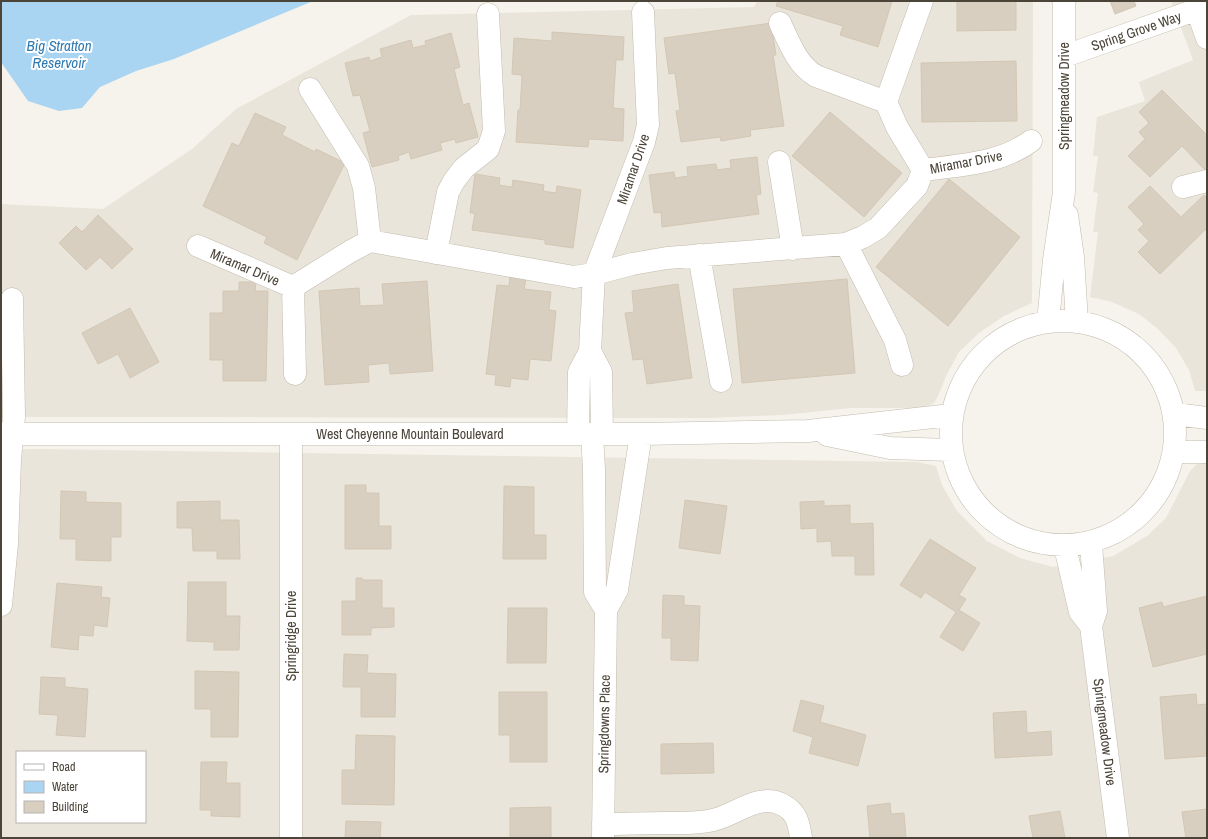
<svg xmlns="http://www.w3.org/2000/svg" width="1208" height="839" viewBox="0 0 1208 839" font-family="'Archivo Narrow',sans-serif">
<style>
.residential{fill:#eae5da;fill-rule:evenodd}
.water{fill:#a9d4f2}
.building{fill:#d8cfc1;stroke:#d3c7b4}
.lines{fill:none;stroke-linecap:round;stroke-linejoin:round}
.minor-casing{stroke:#c2bbae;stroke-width:23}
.minor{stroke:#fff;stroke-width:22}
.labels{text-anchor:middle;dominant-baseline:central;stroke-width:4;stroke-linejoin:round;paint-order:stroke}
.street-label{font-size:14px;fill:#4b4439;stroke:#fff}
.water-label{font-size:15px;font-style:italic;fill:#2e7ab2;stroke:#fff}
</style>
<rect width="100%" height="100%" fill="#f6f3ec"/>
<!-- residential -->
<path class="residential" d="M757,1H1033L1032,303L1004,316L979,333L959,352L946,376L938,396L934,403L924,408H851L783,415L706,418L1,417V204L103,209L192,149L236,109L411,15L754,7Z
M1171,1H1207V391H1195L1189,370L1176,348L1158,329L1139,314L1112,302L1090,297L1098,232H1093L1098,193L1093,192L1098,156H1093L1097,117L1145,101L1139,82L1193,60Z
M37,449L917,462L936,466L942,485L957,511L987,541L1020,558L1053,567L1113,556L1147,536L1166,518L1190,471L1197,464L1207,462V838H1V450ZM17,752H145V822H17Z"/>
<!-- water -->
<path class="water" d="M1,1H313L174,59L136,71L100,87L82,108L59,111L28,101L1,62Z"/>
<!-- building -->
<path class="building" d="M778,1H892L878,47L840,35L843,26L776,6Z
M957,1H1016V30L957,31Z
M1110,1H1134L1136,6L1115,14Z
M771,23L776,55H773L784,126L750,130L751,136L721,141L720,137L681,142L676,111L680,110L675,73L669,74L664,38Z
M552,32L624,37L623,60H616L613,108L624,109L623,141L589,139L588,147L516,142L518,110H520L522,75L512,74L514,38L552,41Z
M451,33L460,67L454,69L463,105L469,103L478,137L456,143L455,139L440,143L442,150L411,159L409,152L398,156L399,160L372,167L363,133L370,131L360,95L353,96L345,63L369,57L370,61L382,57L380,49L411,40L413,48L426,45L425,41Z
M1016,61L1017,121L922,122L921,63Z
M1162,90L1207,135V168L1205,170L1182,146L1150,177L1128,156L1145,139L1139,132L1149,123L1139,112Z
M830,112L902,173L864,217L792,156Z
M255,113L286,127L282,135L315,152L316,149L345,163L297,260L264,243L267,237L203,206L232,143L239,146Z
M757,157L761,194L756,195L759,214L662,227L661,212L654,213L649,175L674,172L675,178L688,176L687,167L716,164L717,170L731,168L730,160Z
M475,174L500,178L499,185L512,187L513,180L544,185L543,191L556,193L557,186L581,190L573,248L545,244V240L472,230L475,213H470Z
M949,179L1020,237L948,326L876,267Z
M1150,186L1181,217L1204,195L1207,198V228L1160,274L1138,252L1149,241L1138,230L1144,224L1128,207Z
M98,215L133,249L112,269L100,257L86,270L59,243L76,226L82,232Z
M510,277L526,279L524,289L551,292L549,310L556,311L551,361L530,359L528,380L511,378L510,387L495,385L496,375L486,374L497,285L509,286Z
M847,279L855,373L742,383L733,289Z
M427,281L433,371L390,374L389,363L368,365L369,382L325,385L319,291L359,288L360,306L384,305L382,284Z
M239,282H256L255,291H268L266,381H223V360H210V313H223V291H239Z
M678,284L692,378L647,384L643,359L633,360L625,313L634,312L632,291Z
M130,308L159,362L130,378L118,354L98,364L82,333Z
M345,485H366V493H379V526H391V549H345Z
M504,486L534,487V535H546V559H503Z
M61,491L86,492V502L121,503V537H111V561L76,560V539H60Z
M685,500L727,506L720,554L679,548Z
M220,501V520H239L240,559H217V551H193L192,528H177V502Z
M824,501V506L850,505V524L873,523L874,575H855V556H832L831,541L817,542V528L801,529L800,502Z
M930,539L976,568L959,595L966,599L959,610L980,623L963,651L940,637L956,612L925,592L921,598L900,585Z
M356,578H362V580H382V608H394V627L371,628V635H342V601H356Z
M188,582H226V616H240L239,650H214V642L187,641Z
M57,583L102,587L101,597L110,598L107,627L94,625L93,636L79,635L78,650L51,647Z
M663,595L684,596V605L700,606L698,661L671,660V638H662Z
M1207,596V654L1153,667L1139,608L1162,602L1163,607Z
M508,608H547L546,663H507Z
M344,654L368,655L367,673L396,674L395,717H361V687H343Z
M195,671L239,672L238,737H211V709H195Z
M41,677L65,678V687L88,689L85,737L56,735L58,715L39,714Z
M499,692H547V762H510V735H499Z
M1196,694L1197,705L1207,704V727H1206L1207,756L1165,759L1160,697Z
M801,700L824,706L820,722L866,735L858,766L809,753L813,737L793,731Z
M1026,711L1027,733L1051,731L1052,755L995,758L993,713Z
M356,735L395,736L394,805L342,804V770H355Z
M713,743L714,773L661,774V744Z
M201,762H227L226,783H240V817L211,816V810H200Z
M890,803L891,814L904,813L906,838H870L867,806Z
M551,807V838H510V808Z
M1207,809V838H1186L1182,812Z
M1060,811L1065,838H1033L1029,816Z
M346,821L381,822L380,838H345Z"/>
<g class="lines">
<!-- minor casing -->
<g class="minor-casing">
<path id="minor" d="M1197,10L1207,38
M780,23C789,42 797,65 816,76L886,102
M1065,56L1207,6
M310,89L358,166L364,188L370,241
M779,162L793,249
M923,170C960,165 1000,164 1031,141
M1183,187L1207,181
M1067,215L1073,257L1077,322
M846,244L895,340L902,365
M198,246L293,287
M436,253L448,192L454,181L464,168L488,149L494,131L488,14
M699,255L721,381
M951 433a112 112 0 1 1 224 0a112 112 0 1 1-224 0Z
M1048,322L1054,260L1064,192V1
M590,351L601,372L602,434
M295,374L293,287L351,251L370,241L574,277L594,274L632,264L667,258L846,244L863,237L878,228L917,186L923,170L897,127L886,102L922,1
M1175,414L1207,418
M1,434H641L808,431L951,415
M578,434L579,372L590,351L594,274L644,142L648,125L643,12
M592,434L594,469L595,592L606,610
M827,435L890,448L950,450
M1174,452H1207
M1091,544L1096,611L1091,626L1118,838
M1065,547L1080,612L1091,626
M1,605L7,544L10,459L14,417L12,299
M603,824C623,824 644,823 664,823C681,823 697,824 713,820C736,815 759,792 783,805C797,812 799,824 801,838
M291,838V434
M603,838L606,610L617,590L641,434"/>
</g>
<!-- minor -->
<use href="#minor" class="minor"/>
</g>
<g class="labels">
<!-- street labels -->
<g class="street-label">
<text transform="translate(1136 31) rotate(-19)">Spring Grove Way</text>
<text transform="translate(1064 96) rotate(-90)">Springmeadow Drive</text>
<text transform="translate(966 162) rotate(-11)">Miramar Drive</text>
<text transform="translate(633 169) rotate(-71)">Miramar Drive</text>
<text transform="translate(245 267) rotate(23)">Miramar Drive</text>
<text x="410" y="434">West Cheyenne Mountain Boulevard</text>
<text transform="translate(291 636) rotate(-90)">Springridge Drive</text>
<text transform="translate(604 724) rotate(-89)">Springdowns Place</text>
<text transform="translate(1105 732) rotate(83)">Springmeadow Drive</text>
</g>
<!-- water labels -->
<g class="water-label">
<text x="59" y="45">Big Stratton<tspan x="59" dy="17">Reservoir</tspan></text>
</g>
</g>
<!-- border -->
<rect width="1208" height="839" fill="none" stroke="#4b4439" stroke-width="4"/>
<!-- legend -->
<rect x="16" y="751" width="130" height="72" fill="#ffffff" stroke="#b7b4b0"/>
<rect x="24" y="764" width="20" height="6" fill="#ffffff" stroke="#b7b4b0"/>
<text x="52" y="771" font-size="12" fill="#4b4439">Road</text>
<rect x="24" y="781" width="20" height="12" fill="#a9d4f2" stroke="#b7b4b0"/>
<text x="52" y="791" font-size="12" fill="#4b4439">Water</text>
<rect x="24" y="801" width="20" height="12" fill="#d8cfc1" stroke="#b7b4b0"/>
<text x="52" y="811" font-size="12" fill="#4b4439">Building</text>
</svg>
